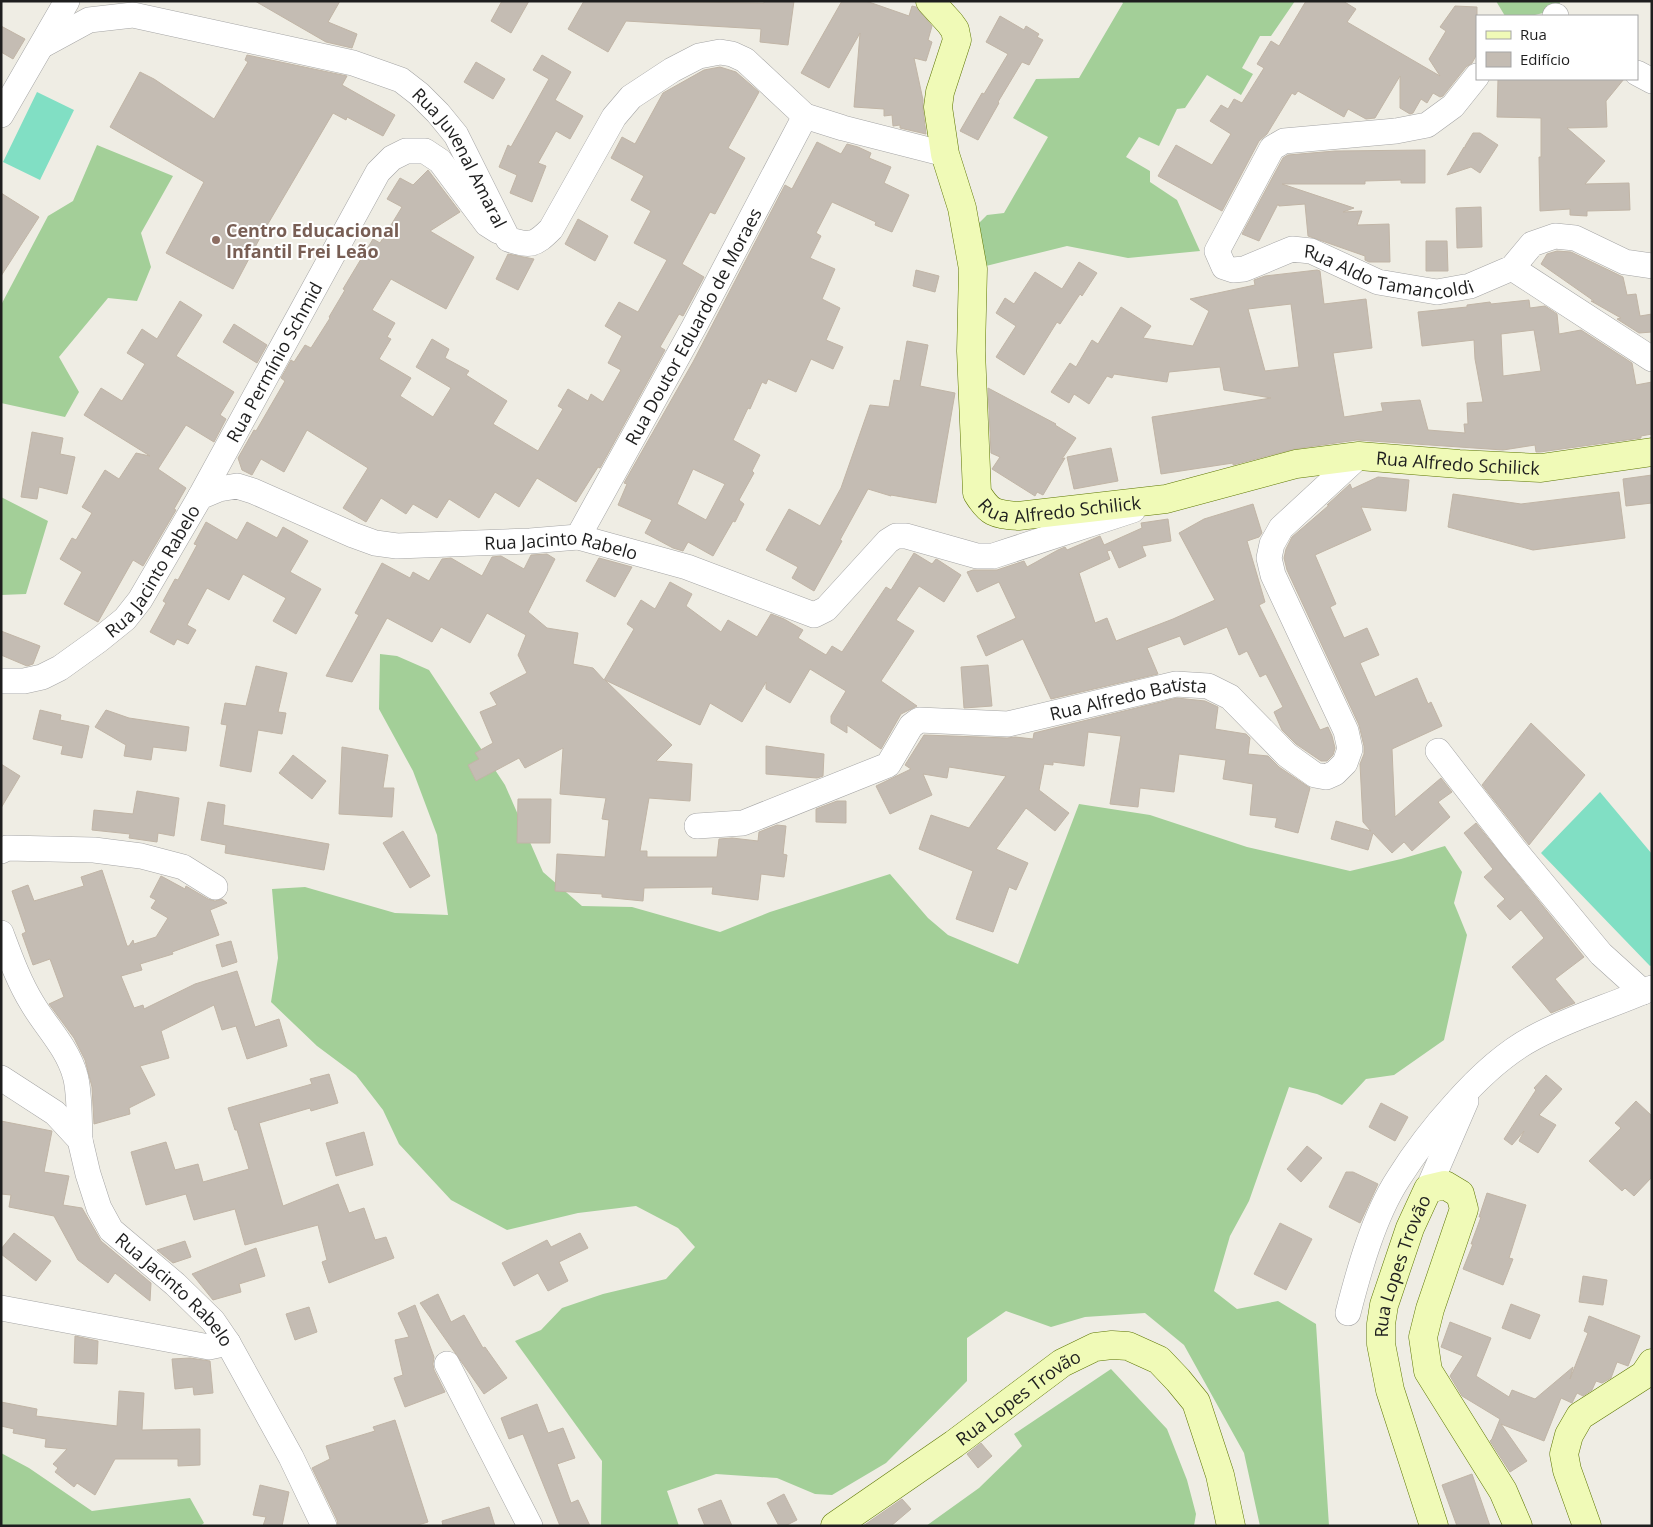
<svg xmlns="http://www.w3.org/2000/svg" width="1653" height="1527" viewBox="0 0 1653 1527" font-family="'Open Sans',sans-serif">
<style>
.forest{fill:#a3cf98}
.pitch{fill:#81dfc4}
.building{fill:#c4bcb3;stroke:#c1b5a6;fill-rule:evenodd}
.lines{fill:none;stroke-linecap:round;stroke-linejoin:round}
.street-casing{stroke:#a5a5a5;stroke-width:26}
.secondary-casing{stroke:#5e7704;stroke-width:29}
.street{stroke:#fff;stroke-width:25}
.secondary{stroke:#f0fab7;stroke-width:28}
.education-dot{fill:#8d6e63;stroke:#fff;stroke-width:2}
.labels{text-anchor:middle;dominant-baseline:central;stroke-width:4;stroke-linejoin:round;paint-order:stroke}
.street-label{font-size:18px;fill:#1e1e1e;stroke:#fff}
.education-label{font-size:18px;font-weight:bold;fill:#785e54;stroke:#fff;text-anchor:start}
</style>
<rect width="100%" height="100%" fill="#efede4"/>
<!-- forest -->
<path class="forest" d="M1121,1H1295L1271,36H1260L1242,68L1253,74L1241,95L1207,75L1185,108L1177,109L1159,146L1139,137L1126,157L1150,171V182L1177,200L1200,251L1128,258L1067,246L978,268L973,229L987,215L1004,213L1048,137L1013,118L1036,79L1079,78L1123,3Z
M1496,1H1560L1558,14L1543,13L1531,16H1505Z
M97,145L173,176L141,233L151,267L137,301L108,298L59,357L79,392L65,417L1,403V305L48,216L73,201Z
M1,497L48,521L26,594L1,595Z
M380,654L397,656L429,670L505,785L543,872L582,906L632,907L720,932L770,912L890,874L928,918L948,935L1018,964L1079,804L1150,815L1247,847L1350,871L1401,859L1445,846L1462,872L1454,903L1467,935L1444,1040L1394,1075L1366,1079L1342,1105L1317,1094L1289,1087L1249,1201L1230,1236L1214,1291L1237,1309L1278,1301L1316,1324L1329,1526H1260L1244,1453L1184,1345L1145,1313L1085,1317L1051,1327L1006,1311L967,1338V1381L886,1463L832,1495L815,1494L777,1478L716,1474L667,1491L679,1526H601L602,1461L515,1341L541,1330L562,1308L603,1294L666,1279L695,1247L678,1228L636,1206L578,1213L507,1230L451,1200L399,1144L383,1110L356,1075L317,1046L271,1002L278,958L272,889L305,887L395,913L448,915L437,835L413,771L379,709Z
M1111,1369L1167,1429L1187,1480L1196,1514L1194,1526H926L979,1488L1022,1446L1014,1434Z
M1,1453L29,1468L92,1511L190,1498L204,1523L200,1526H1Z"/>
<!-- pitch -->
<path class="pitch" d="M37,92L74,110L40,180L3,162Z
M1600,792L1652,854V965L1650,966L1541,853Z"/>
<!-- building -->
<path class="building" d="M255,1H340L328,22L357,34L352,48L326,42Z
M502,1H529L511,33L491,21Z
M584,1L764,3V1H794L788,45L760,42L761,29L626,21L608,52L568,29Z
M842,1H866L909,16L912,6L916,7L932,26L928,40L932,42L926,61L914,58L923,100V109L926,134L900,128V125L893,126L892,115L884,116V109L854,107L860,33L829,88L801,73Z
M1306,1H1343L1356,9L1347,22L1440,76L1429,59L1446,31L1440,27L1455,6L1477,7V54L1472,63L1466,67L1443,96L1440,97L1433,93L1427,103L1421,99L1413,113L1410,114L1400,108V76L1375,118L1366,119L1348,109L1344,117L1298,91L1295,95L1292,93L1267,134L1259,141L1222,211L1158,176L1176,145L1212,165L1231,134L1210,121L1221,105L1228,109L1234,99L1242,103L1264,68L1257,64L1271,41L1279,46Z
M1000,16L1024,30L1026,26L1039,34L1037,37L1043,40L1029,65L1022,62L998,102L999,103L978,140L960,131L982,93L984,94L1008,54L986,42Z
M1,26L25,39L13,59L1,52Z
M247,55L347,76L342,85L395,115L383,136L347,117L346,120L333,113L262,234L233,289L166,253L204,182L110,127L140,72L154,79L214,119L248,62L245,60Z
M542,55L571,72L555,100L583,116L570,139L556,131L538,163L546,166L532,202L510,193L517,175L499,167L508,145L511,147L549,79L533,70Z
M476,62L505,79L493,99L464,82Z
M720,67L736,72L759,92L728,148L745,158L715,214L710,212L682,264L704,277L683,316L679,314L660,347L665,350L600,468L598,467L576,502L537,478L519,507L495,492L479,518L449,499L437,518L413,504L406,514L381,498L366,522L343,508L368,468L307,430L284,472L261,459L252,475L242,470L238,458L254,430L256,431L285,381L281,378L291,360L294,362L305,345L311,348L330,318L329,317L345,290L343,289L373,239L380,243L402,207L387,199L400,178L413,185L428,170L460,212L430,231L474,257L446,309L391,279L372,310L395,323L387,337L391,339L379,359L411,378L400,396L433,417L451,388L416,367L432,339L449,349L445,358L469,371L466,375L507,401L493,424L538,451L563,409L558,406L568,389L588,401L591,394L603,402L621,370L608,363L622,336L605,326L619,302L638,312L667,260L634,243L651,211L631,200L644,176L611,158L622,137L635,144L663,93L704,70Z
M1498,79H1624L1606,101L1607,127L1567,128L1605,161L1585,184L1629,183L1630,210L1587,211V216L1570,215V209L1540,211L1539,157H1541V118L1497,117Z
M1473,133H1480L1498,145L1480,173L1471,167L1447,175L1464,147H1466L1465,146Z
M817,142L841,154L847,144L858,147L871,153L869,158L891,167L884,183L909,195L892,232L875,225L876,222L832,202L816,233L821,236L810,258L835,269L822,299L840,308L826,340L843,347L833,369L811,359L796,392L768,379L766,384L762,382L750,409L748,408L733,440L760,455L752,471L754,473L739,500L744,504L735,522L733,521L713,556L688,542L683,551L673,548L645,533L652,520L618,505L627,484L624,483L693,362L785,185L792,189ZM693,469L725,484L706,520L677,504Z
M1425,150V183H1401V180L1365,181V184H1282L1354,208L1343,212L1362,211L1357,225L1389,224L1390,262H1369L1365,260V256L1308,236L1305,204L1279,206L1278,204L1259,241L1242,234L1283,158L1288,155L1335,151Z
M1,193L39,217L1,276Z
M1481,207L1482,247L1457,248L1456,208Z
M578,219L608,236L595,261L565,244Z
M1426,241H1447L1448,271H1426Z
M1557,251L1571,252L1623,277L1627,295L1636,294L1640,316L1652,314V332L1639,333L1617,319L1621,318L1591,301H1594L1541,264L1547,254Z
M508,254L534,259L518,290L496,279Z
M1079,262L1097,273L1082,296L1080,294L1060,324L1057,322L1024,375L996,357L1016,326L996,313L1005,298L1014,304L1035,272L1062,289Z
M916,270L939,276L935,292L913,286Z
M1317,270L1320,271L1324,304L1366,299L1372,348L1333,353L1344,417L1383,411L1381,403L1420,400L1428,430L1465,433L1464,424H1468L1467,403L1483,402L1475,359L1474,340L1422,346L1418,312L1467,307V305L1490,302L1491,304L1529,300L1530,308L1545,306L1557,314L1559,334L1581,330L1632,363L1636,385L1652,382V434L1641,436V438L1540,452H1536L1535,445L1503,450L1357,440L1294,449L1233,465V463L1161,474L1152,417L1271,398L1224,390L1220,367L1169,372L1167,382L1114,374L1112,378L1107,376L1089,404L1074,394L1069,403L1051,392L1070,363L1076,367L1092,340L1098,344L1121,307L1151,326L1143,338L1193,346L1209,311L1190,299L1255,285L1254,280L1265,276ZM1291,304L1299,367L1265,371L1248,309ZM1534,330L1541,371L1503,376L1501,334Z
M180,301L202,315L176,356L234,392L220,415L226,419L214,442L186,425L158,469L186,488L174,509L176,510L143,566L133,560L98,622L64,604L82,572L60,559L72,538L76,540L92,513L82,507L105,470L119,479L136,453L150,456L84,415L101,388L122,401L145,364L127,353L142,329L157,339Z
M234,324L267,345L257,363L223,342Z
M907,341L928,345L920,386L955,393L936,503L891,495V496L868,489L840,540L842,541L814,591L792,578L798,567L766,550L789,509L820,526L841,488L870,405L889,407L894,380L900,381Z
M988,388L1056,424L1055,425L1076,438L1062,459L1065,458L1043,495L1037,492L1035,496L992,469L1000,457L991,453Z
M32,432L63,438L60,454L75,457L67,494L39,487L37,499L21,497Z
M1111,448L1118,481L1074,489L1067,457Z
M1652,475V503L1626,506L1623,479Z
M1378,477L1409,480L1406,511L1361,507L1371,530L1315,555L1336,604L1330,607L1344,638L1367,628L1379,655L1360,663L1375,697L1417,678L1428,704L1431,702L1442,726L1392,749L1395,817L1441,778L1452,792L1438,802L1450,817L1412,851L1404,842L1392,853L1373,833L1368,850L1331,839L1336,821L1371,831L1363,822L1360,764L1364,754V746L1359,725L1287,570L1284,558L1286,549L1292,537L1328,506L1329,505H1327L1350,484L1352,489Z
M1619,492L1625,538L1533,550L1448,527L1453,494L1521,504Z
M1253,504L1262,533L1259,537L1247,541L1265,602L1259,605L1320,730L1328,727L1332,736L1335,748L1333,755L1327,761H1321L1296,744L1282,730L1274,712L1283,707L1266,674L1260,677L1247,651L1239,655L1227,627L1184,645L1180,636L1147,648L1158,674L1051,699L1023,639L986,656L977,636L1016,618L999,582L977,592L967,572L973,570H997L1024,561L1027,567L1058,550L1065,547L1067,550L1100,536L1104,545L1142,528L1141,523L1168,519L1171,541L1142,546L1146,556L1119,568L1111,550L1107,551L1110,559L1079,573L1095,623L1107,618L1116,641L1173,619L1215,600L1179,533L1204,519Z
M206,522L237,540L247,522L277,538L283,527L308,541L290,572L321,589L296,634L273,621L286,598L243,574L229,600L207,588L187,625L196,630L188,644L177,639L174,645L150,632L166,603L163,601L175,579L178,580L197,545L194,544Z
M914,553L932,564L936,559L938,560L961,575L944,602L919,586L896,620L914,631L881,681L917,706L901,714L881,749L847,725V733L831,723V716L846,691L810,669L790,703L766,689V682L742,722L710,703L700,725L605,680L672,745L656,761L692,764L690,801L649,798L640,851H647V857H717L719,839L732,838L758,841L759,832L777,825L786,826L783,854L787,855L784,877L761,874L758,900L712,894L713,887L644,888L643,901L602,897V894L555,891L557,854L605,857L609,820L602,819L606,798L560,794L563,748L525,768L519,758L476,781L468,765L479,759L475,753L493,743L480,712L497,705L490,693L527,673L518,655L526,635L487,613L470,643L441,627L432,642L387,618L352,682L326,676L359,615L355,613L382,563L410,578L413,572L429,581L442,559L451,558L482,576L492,557L501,556L524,569L531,555L547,554L555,559L528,612L547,628L578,633L573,664L593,668L604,680L634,629L627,624L641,600L655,609L670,582L692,594L686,606L721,632L728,620L757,637L771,614L784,619L803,630L798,638L826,655L832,646L842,652L886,587L891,590Z
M599,558L632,567L615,597L586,581Z
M1,631L40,646L33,664L27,666L1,655Z
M988,665L992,706L964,708L961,667Z
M256,666L287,673L278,712L286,713L282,734L258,730L251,772L220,766L227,725L221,724L225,703L246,706Z
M1177,698L1205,701L1218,707L1215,729L1246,734L1250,738L1248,754L1268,756L1279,767L1310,788L1298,833L1275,827L1277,818L1250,815L1253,784L1223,779L1226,760L1179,754L1174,792L1140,788L1138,807L1110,804L1121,736L1088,732L1084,766L1053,762V765L1044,764L1039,790L1069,813L1055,831L1026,808L996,849L1028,863L1016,890L1009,887L993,932L956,919L973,871L919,849L931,815L969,828L1006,776L949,767L947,778L923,774L932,795L890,814L876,786L911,769L905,765L924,735L1007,738L1015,737L1033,739L1034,733Z
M40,710L61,715L60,720L89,726L82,758L61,754L63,746L33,739Z
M106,710L129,718L189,727L186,751L153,747L151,760L124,756L126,745L95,727Z
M1531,723L1585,775L1529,845L1482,785Z
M766,746L824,754L823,776L817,778L766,774Z
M342,747L388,755L383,788H394L392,817L339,814Z
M293,755L326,781L312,799L279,773Z
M1,764L20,776L1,808Z
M137,791L179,798L174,836L158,833L157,842L129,838L130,834L92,830L94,810L133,814Z
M518,799H551L550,843H517Z
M837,801H846V823L816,822V809Z
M208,802L225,805L223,825L329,844L324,870L225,853L226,845L201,840Z
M1476,823L1584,957L1555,979L1575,1003L1551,1013L1512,967L1544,938L1521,910L1510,920L1497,906L1505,899L1484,877L1493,869L1464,833Z
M403,831L430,876L410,888L383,843Z
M102,870L127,946H129L133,940L134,944L156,937L168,918L151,908L156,900L150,897L161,876L185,889L186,886L208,899L215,901L222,899L227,903L210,910L219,935L172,952L173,954L140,964L142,970L121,976L134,1008L143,1005L144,1009L195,984L237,971L255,1027L279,1019L287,1046L247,1059L236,1026L222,1030L214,1005L161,1031L169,1058L140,1066L155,1095L129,1108L130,1114L94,1124L92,1087L85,1060L74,1038L49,1004L64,997L50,959L33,965L22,934L26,932L12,891L28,885L34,901L84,886L81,877Z
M231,941L237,962L222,967L216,945Z
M329,1074L338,1103L311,1111L310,1108L259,1123L283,1206L338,1184L349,1213L364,1208L375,1240L386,1237L394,1258L329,1283L322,1262L327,1260L318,1225L245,1245L235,1209L194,1220L186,1194L146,1205L131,1152L166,1142L175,1170L198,1164L203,1182L249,1169L237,1130H235L228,1108L312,1084L310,1079Z
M1546,1075L1562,1089L1539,1115L1556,1125L1538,1153L1519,1141L1524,1131L1512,1145L1504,1139L1536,1090L1534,1088Z
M1636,1101L1652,1116V1177L1634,1196L1625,1188L1622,1191L1589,1161L1621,1128L1615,1123Z
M1381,1103L1408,1117L1395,1141L1369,1127Z
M1,1121L52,1131L44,1172L69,1176L63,1205L82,1208L101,1241L151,1283L150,1301L115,1273L108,1283L78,1260L54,1216L9,1207L11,1195L1,1194Z
M364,1132L373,1165L336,1176L326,1143Z
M1307,1146L1322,1158L1301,1182L1287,1169Z
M1346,1172H1353L1378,1184L1360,1223L1329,1207Z
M1487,1193L1526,1205L1509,1258L1513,1259L1503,1285L1463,1269L1473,1244H1471L1481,1217H1479Z
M1280,1223L1312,1239L1286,1290L1254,1274Z
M14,1233L51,1261L36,1281L1,1254V1249Z
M580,1233L588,1248L559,1262L568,1281L548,1291L538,1273L514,1286L502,1263L547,1240L551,1247Z
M185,1241L191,1257L173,1263L157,1250Z
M256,1248L265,1276L239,1284L241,1292L213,1300L192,1274Z
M1583,1276L1607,1280L1603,1305L1579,1302Z
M438,1294L451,1322L464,1315L483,1348L485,1347L507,1378L484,1394L420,1303Z
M1511,1304L1540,1315L1530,1339L1502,1328Z
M415,1305L434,1357L433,1364L434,1370L445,1392L405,1407L394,1378L403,1375L395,1340L409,1337L398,1313Z
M309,1307L317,1332L295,1340L286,1314Z
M1589,1316L1640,1336L1628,1366L1617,1362L1611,1378L1602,1383L1596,1381L1592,1390L1583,1396L1577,1393L1572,1403L1561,1398L1544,1441L1501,1424L1527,1461L1510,1472L1490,1441L1492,1439L1500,1419L1462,1396L1450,1376L1463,1356L1441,1347L1450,1322L1491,1338L1476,1376L1509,1397L1512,1390L1535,1399L1573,1367L1570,1379L1588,1333L1584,1331Z
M75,1336L98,1341L97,1364L74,1363Z
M190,1358L210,1361L213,1393L194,1395L193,1387L175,1389L172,1359Z
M119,1391L144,1393L142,1430L200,1429V1465L178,1466V1459H115L95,1495L77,1483L74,1487L55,1472L58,1468L53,1464L67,1449L45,1447L46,1439L13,1433L14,1429L1,1426V1402L37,1409L36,1416L117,1426Z
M537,1404L548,1433L563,1428L575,1458L557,1464L571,1503L578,1500L590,1526H560L523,1434L509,1439L501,1418Z
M395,1420L428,1522L415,1526H338L337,1520L312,1468L330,1459L326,1446L375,1431L373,1427Z
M981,1443L992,1456L978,1468L967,1454Z
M1472,1474L1490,1526H1457L1442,1485Z
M260,1485L289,1492L282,1526H263L266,1517L253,1515Z
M784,1494L797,1520L785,1526H779L767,1503Z
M902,1499L911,1509L891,1526H863Z
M721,1500L732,1526H705L698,1509Z
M489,1507L495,1526H443L442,1521Z"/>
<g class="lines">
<!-- street casing -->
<g class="street-casing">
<g id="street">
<path d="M1555,16H1556"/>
<path id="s1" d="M43,45L89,20L133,15L353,63L401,80L419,94L438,113L456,135L508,239C530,247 535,245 551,229L614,117L631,97L672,70L699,56L720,52L732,54L745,60L805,116L843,128L945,154"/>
<path d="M1637,73L1652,81"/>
<path id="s2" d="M1477,76L1453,106L1427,125L1396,131L1284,141L1272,148L1217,251L1224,267L1233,270L1244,269L1292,249L1311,251L1378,282L1437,292L1470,286L1512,268L1532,244L1555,236L1575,238L1625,262L1652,266"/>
<path d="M1,115L67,1"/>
<path d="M1512,268L1652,359"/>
<path id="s3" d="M200,497L378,172L392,158L406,151H425L440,161L487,224L498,231"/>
<path id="s4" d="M578,537L694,327L805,116"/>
<path id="s5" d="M1,681H24L42,677L60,668L99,640L125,619L140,600L200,497L219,489L237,486L253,491L353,535L375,543L397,546L530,541L578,537L687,567L814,615L826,609L888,541L896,536H906L977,556H993L1133,510"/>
<path d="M1438,751L1514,849L1601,954L1643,992"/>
<path id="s6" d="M697,826L743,823L888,765L911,726L919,720L1008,724L1176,684L1208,686L1230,697L1287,755L1315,775L1326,777L1335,773L1345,763L1350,749L1346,731L1273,575L1269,558L1272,544L1281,528L1359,456"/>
<path d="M1,851L7,848L94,850L141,856L183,867L215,887"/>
<path d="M1,933C10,957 19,982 32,1003C46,1027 67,1047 75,1075C80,1091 79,1122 80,1140"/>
<path id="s7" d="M1,1078L55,1113L80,1140L88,1174L99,1208L111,1230L175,1284L213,1321L228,1343L291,1457L324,1526"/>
<path d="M1428,1189L1466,1101"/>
<path d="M1,1308L209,1347L228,1343"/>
<path d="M1348,1313C1359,1270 1374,1216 1398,1179C1415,1152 1434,1127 1455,1104C1478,1078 1503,1054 1533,1038C1571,1017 1612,1006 1652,988"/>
<path d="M447,1364L530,1526"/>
</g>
</g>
<!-- secondary casing -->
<g class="secondary-casing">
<g id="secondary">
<path id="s8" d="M930,1L950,23L955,30L957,40L940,92L938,107L945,154L962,208L973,269L971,351L977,493C990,514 995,514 1018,516L1166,499L1296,464L1359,456L1459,464L1541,468L1652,452"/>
<path id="s9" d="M835,1526L954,1444L1062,1363L1095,1347L1112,1345L1128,1346L1159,1360L1178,1380L1196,1402L1220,1475L1231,1526"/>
<path id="s10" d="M1434,1526L1390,1390L1381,1344V1324L1384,1305L1410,1228L1428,1189L1445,1185L1460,1194L1464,1209L1430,1309L1423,1337L1428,1371L1503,1491L1518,1526"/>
<path d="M1587,1526L1567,1470L1564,1454L1569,1435L1580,1416L1644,1375L1652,1363"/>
</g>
</g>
<!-- street -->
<use href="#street" class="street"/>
<!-- secondary -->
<use href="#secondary" class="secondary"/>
</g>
<!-- markers -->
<circle class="education-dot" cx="216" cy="240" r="5"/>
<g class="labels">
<!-- street labels -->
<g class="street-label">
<text stroke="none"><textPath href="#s1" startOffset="472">Rua Juvenal Amaral</textPath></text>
<text stroke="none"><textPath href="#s2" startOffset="536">Rua Aldo Tamancoldi</textPath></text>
<text stroke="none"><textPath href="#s4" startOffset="240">Rua Doutor Eduardo de Moraes</textPath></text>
<text stroke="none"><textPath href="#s3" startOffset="154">Rua Permínio Schmid</textPath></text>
<text stroke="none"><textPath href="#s8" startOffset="1005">Rua Alfredo Schilick</textPath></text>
<text stroke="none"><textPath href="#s8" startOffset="600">Rua Alfredo Schilick</textPath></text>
<text stroke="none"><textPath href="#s5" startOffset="662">Rua Jacinto Rabelo</textPath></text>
<text stroke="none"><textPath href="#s5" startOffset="198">Rua Jacinto Rabelo</textPath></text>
<text stroke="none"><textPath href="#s6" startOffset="470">Rua Alfredo Batista</textPath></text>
<text stroke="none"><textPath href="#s10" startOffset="271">Rua Lopes Trovão</textPath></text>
<text stroke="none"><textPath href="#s7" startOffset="284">Rua Jacinto Rabelo</textPath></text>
<text stroke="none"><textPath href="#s9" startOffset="224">Rua Lopes Trovão</textPath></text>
</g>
<!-- education labels -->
<g class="education-label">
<text x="226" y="230">Centro Educacional<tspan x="226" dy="21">Infantil Frei Leão</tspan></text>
</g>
</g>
<!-- border -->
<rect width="1653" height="1527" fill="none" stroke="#1e1e1e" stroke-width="5"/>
<!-- legend -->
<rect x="1476" y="15" width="162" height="65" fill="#ffffff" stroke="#a5a5a5"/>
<rect x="1486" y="31" width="25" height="8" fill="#f0fab7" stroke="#a5a5a5"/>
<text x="1520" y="40" font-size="15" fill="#1e1e1e">Rua</text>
<rect x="1486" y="52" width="25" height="15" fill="#c4bcb3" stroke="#a5a5a5"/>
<text x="1520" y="65" font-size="15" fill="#1e1e1e">Edifício</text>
</svg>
